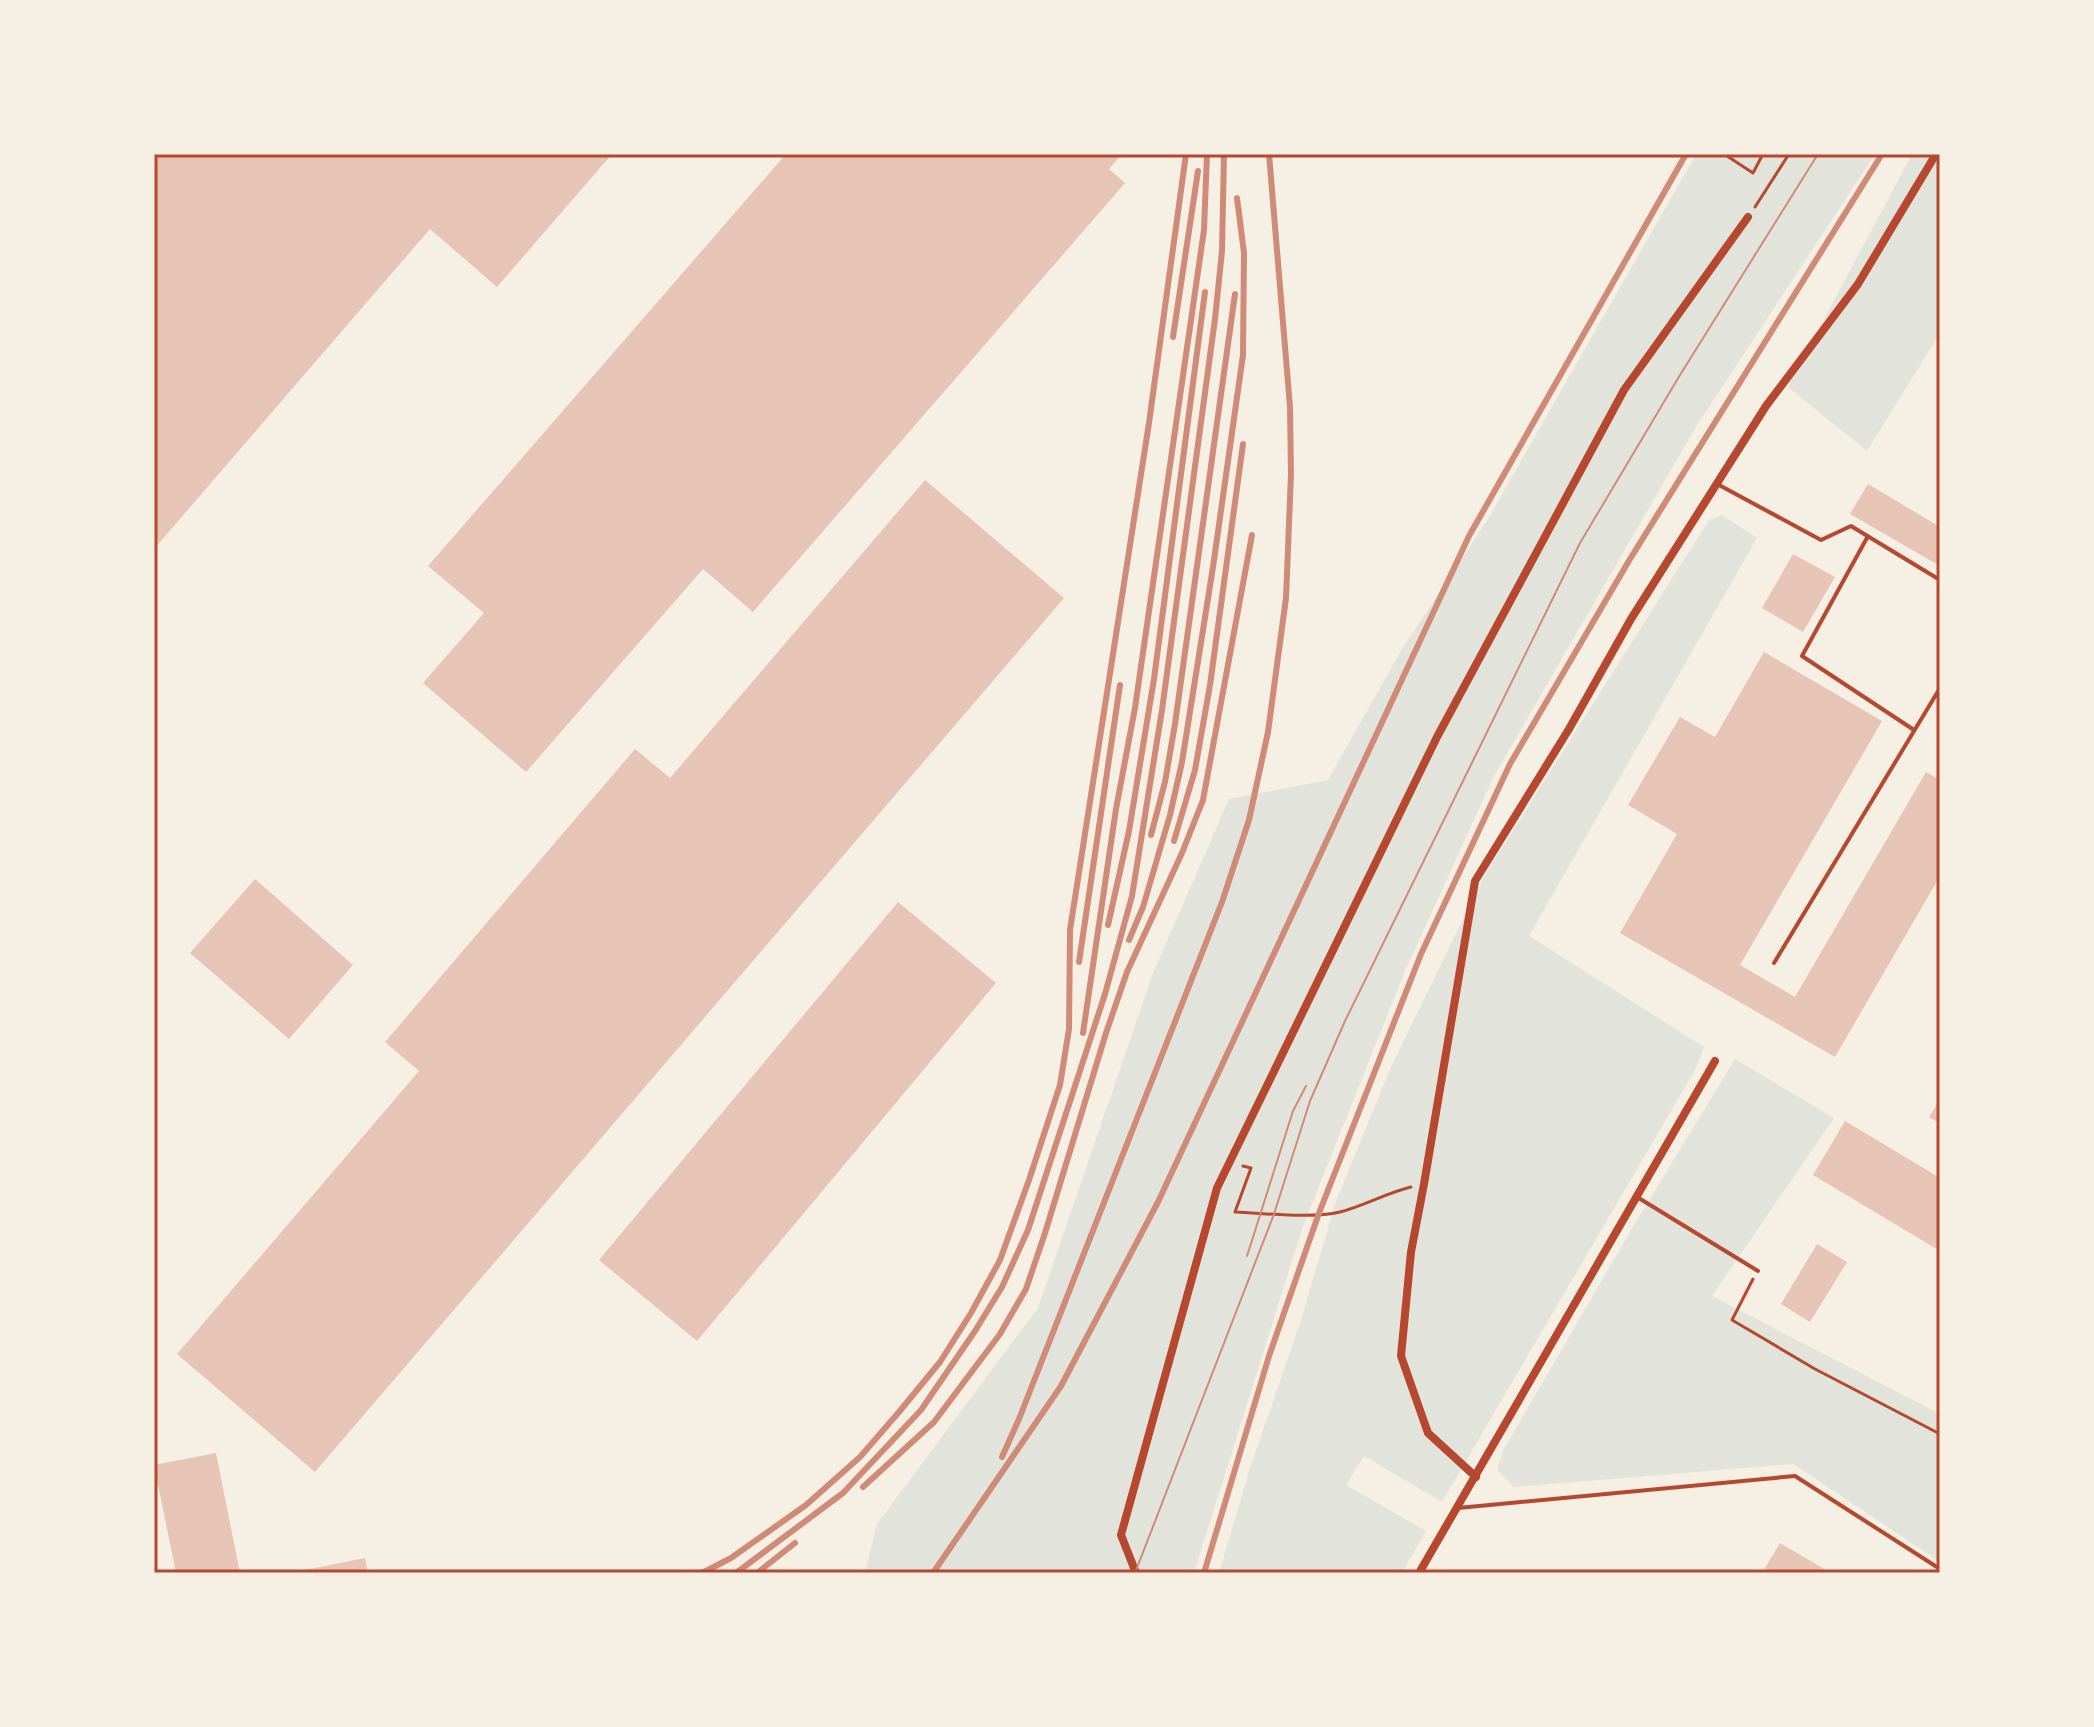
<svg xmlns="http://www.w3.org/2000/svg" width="2094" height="1727" viewBox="0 0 2094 1727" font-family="'IBM Plex Sans',sans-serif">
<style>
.green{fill:#e2e4dc}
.building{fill:#e6c5b7}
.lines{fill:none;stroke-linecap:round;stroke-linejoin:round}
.path{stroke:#b5482f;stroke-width:3}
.service{stroke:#b5482f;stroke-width:4}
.minor{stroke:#b5482f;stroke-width:8}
.tram{stroke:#cf8b77;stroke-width:2}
.rail{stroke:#cf8b77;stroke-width:6}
.neatline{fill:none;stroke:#b5482f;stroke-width:3}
</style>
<rect width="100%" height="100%" fill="#f6efe4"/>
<!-- green -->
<path class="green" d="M1696,154H1875L1694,430L1493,778L1405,971L1302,1229L1194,1573H865L877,1524L1038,1308L1153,973L1229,799L1328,780L1402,649L1488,519Z
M1912,154H1940V333L1867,451L1788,387Z
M1722,515L1757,538L1529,936L1704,1047L1695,1070L1442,1502L1364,1456L1346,1485L1426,1531L1402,1573H1219L1250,1468L1301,1320L1335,1204L1390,1069L1483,878L1709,520Z
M1735,1059L1834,1118L1712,1296L1940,1414V1562L1793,1464L1514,1487L1497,1470L1504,1449L1631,1230Z"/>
<!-- building -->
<path class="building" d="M154,154H612L497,287L430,229L154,549Z
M786,154H1122L1109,169L1125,183L753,612L703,569L526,772L423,683L484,613L428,566Z
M925,480L1064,598L315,1472L177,1354L419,1071L385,1042L635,749L670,778Z
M1868,484L1940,527V566L1850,514Z
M1793,554L1835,577L1803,632L1762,608Z
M1764,652L1882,721L1740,965L1795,997L1926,772L1940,780V876L1835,1057L1620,933L1677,834L1628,805L1680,717L1715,737Z
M255,879L353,965L289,1039L190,953Z
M898,902L996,983L697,1341L599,1260Z
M1940,1099V1124L1929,1117Z
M1845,1121L1940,1178V1251L1813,1175Z
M1817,1244L1847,1262L1810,1322L1781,1304Z
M216,1453L240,1573H176L154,1465Z
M1780,1543L1831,1573H1762Z
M365,1558L368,1573H296L295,1572Z"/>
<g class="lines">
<!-- path -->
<path class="path" d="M1724,154L1753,173L1763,154
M1755,207L1789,154
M1243,1166L1251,1168L1235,1212C1265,1213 1311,1219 1340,1212C1364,1206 1386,1193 1411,1187
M1753,1279L1732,1320L1815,1369L1940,1434"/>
<!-- service -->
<path class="service" d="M1719,485L1821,540L1851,526L1940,580
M1868,536L1802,656L1914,730
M1774,963L1940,688
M1637,1197L1758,1271
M1458,1508L1795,1476L1940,1569"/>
<!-- minor -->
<path class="minor" d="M1476,1477L1428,1433L1401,1356L1411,1252L1424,1184L1475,881L1569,729L1631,619L1766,406L1858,284L1936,154
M1136,1573L1121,1535L1217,1188L1437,737L1624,390L1748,217
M1419,1573L1715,1061"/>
<!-- tram -->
<path class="tram" d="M1247,1256L1293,1111L1306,1086
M1135,1573L1274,1214L1310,1101L1345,1021L1580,543L1680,375L1818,154"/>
<!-- rail -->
<path class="rail" d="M1173,337L1198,171
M1151,835L1165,782L1175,724L1235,294
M1174,841L1195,770L1210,685L1243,444
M1108,925L1129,831L1154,679L1205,292
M1129,940L1143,907L1170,815L1182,762L1213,567L1243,355L1244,253L1237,198
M1079,962L1120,685
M1083,1033L1116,809L1135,708L1204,230L1207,154
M1002,1457L1019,1419L1222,902L1249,820L1268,732L1286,598L1291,474L1290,407L1269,154
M863,1487L934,1422L1000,1334L1026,1289L1045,1233L1106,1033L1127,972L1182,853L1203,800L1252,535
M702,1573L731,1558L806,1505L860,1457L899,1412L940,1362L971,1313L1000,1260L1029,1180L1060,1085L1069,1029L1070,930L1149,423L1186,154
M736,1573L843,1493L921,1410L975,1331L1002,1287L1028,1230L1105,994L1132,896L1162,710L1215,319L1222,251L1224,154
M757,1573L795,1543
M933,1573L1061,1386L1158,1202L1469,536L1686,154
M1204,1573L1269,1356L1319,1213L1421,954L1510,764L1630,559L1882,154"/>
</g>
<!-- border -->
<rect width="2094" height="1727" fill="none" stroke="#f6efe4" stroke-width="312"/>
<rect x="156" y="156" width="1782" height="1415" class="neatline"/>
</svg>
